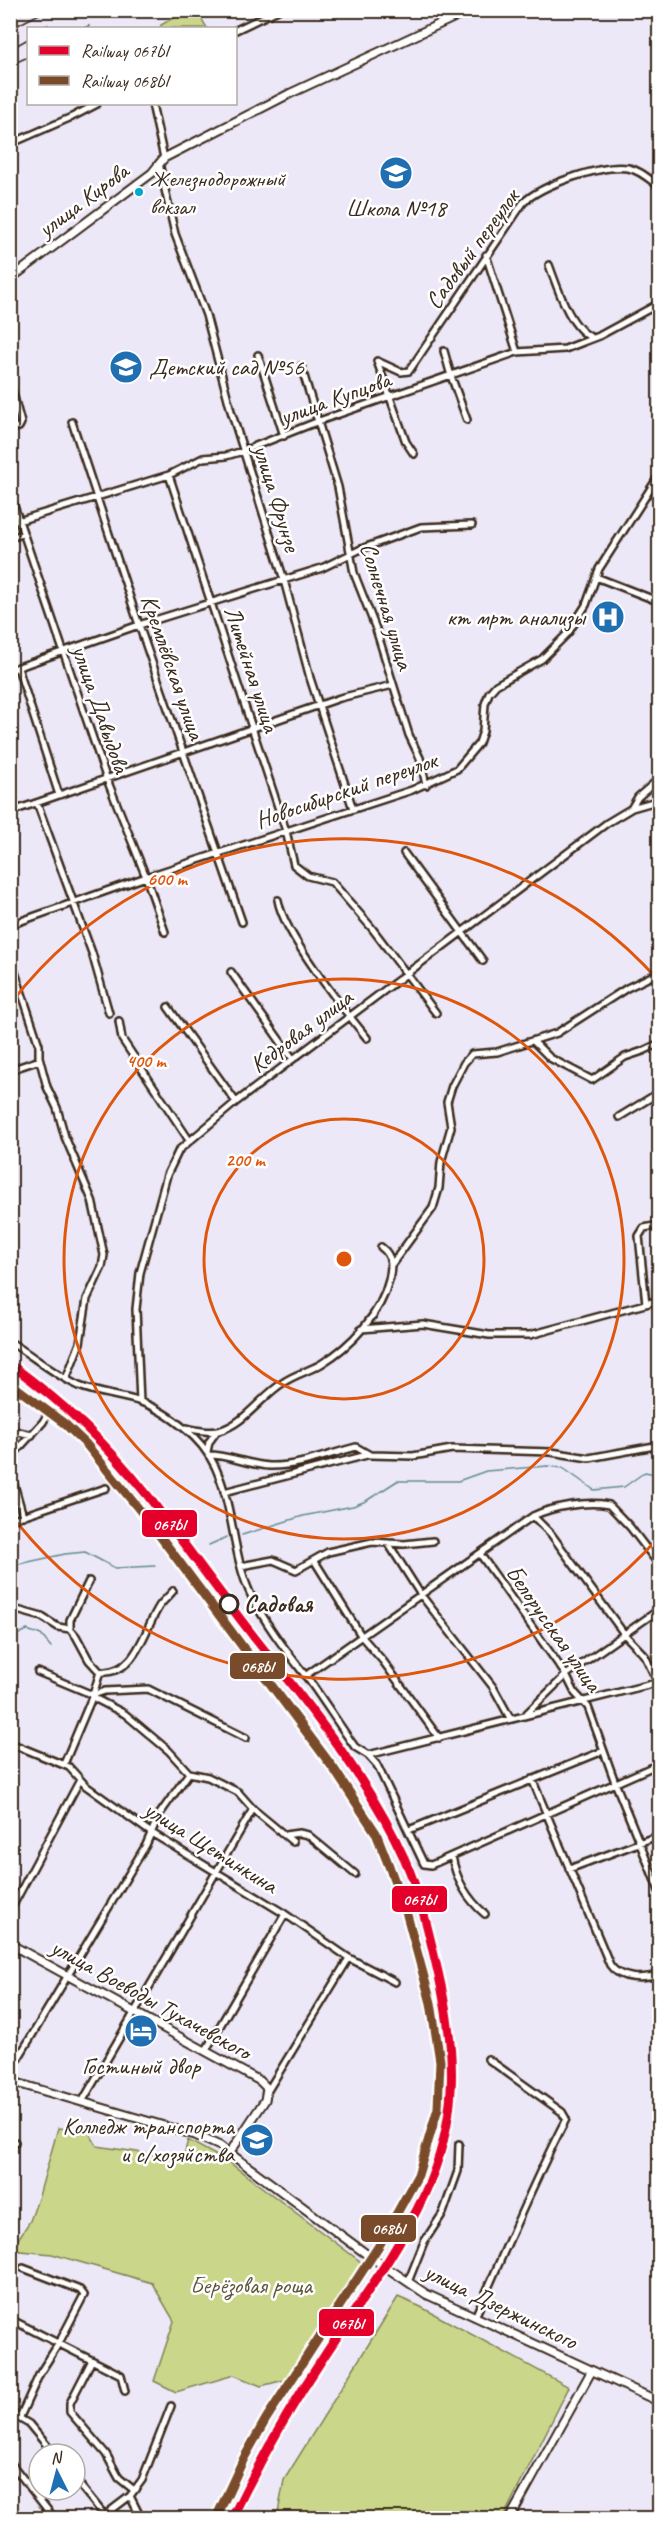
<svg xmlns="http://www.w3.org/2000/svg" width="670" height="2529" viewBox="0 0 670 2529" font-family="Caveat,sans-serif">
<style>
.green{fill:#cad78a;stroke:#828054;stroke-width:1.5}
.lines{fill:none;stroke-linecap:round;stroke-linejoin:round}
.stream{stroke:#648b92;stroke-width:1.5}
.minor-casing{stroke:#3b2a1e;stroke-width:10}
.major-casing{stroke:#3b2a1e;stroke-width:11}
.minor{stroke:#fff;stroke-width:5}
.major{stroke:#fff;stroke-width:7}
.rail{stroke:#3b2a1e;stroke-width:1.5}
.rail-1-casing{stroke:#fff;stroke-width:14}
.rail-2-casing{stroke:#fff;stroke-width:14}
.rail-1{stroke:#e4002b;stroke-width:9}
.rail-2{stroke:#7a4b2a;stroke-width:9}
.ring{fill:none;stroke:#df570d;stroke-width:3}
.bus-dot{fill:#00a9ce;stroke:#fff;stroke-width:2}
.stop-dot{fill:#fff;stroke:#3b2a1e;stroke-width:3}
.labels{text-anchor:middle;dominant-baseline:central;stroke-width:5;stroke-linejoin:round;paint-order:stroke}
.bus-label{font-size:22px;fill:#3b2a1e;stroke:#fff;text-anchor:start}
.street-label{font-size:24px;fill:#3b2a1e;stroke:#fff}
.poi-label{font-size:24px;fill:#3b2a1e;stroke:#fff}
.stop-label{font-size:24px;font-weight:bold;fill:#3b2a1e;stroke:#fff;text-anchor:start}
.park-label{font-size:24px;fill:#5f5539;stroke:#fff}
.centre{fill:#df570d;stroke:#fff;stroke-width:3}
.ring-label{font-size:18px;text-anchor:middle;font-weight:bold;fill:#df570d;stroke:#fff;stroke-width:5;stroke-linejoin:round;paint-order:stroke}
.line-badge{stroke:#fff;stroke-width:2}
.badge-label{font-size:16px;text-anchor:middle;font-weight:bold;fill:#fff}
</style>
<rect width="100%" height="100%" fill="#ece8f7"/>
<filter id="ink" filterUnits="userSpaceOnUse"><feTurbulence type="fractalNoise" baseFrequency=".0167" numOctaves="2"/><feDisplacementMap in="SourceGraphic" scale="12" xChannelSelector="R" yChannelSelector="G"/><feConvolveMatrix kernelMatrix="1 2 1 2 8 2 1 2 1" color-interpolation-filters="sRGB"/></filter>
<g filter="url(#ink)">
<!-- green -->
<path class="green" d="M187,10L197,11L207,28H160L161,25Z
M58,2128L88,2131L97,2146L183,2159L188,2140L230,2163L361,2262L318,2340L288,2379L261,2386L234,2375L176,2392L154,2381L174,2321L152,2283L52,2254L11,2250L30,2221L39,2196Z
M398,2297L421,2307L569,2387L503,2518H277L284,2480Z"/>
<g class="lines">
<!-- stream -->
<path class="stream" d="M242,1535L303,1516L353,1506L366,1501L397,1481H458L486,1471L548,1466L563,1468L594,1490L624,1487L645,1472L660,1475
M209,1545L227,1537
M10,1566L65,1554L85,1552L115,1568L155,1566
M10,1631L19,1634L27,1630L41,1635L51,1647"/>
<!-- minor casing -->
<g class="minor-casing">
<path id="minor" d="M236,30L278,10
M152,104L164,158
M10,144L74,116L97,104
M159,163L175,234L206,315L231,411L284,580L310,678L353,809
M486,255L517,352
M549,265C557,286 570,330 593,338
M444,351L451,376L467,420
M258,355L284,436
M301,366L338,487L354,573L376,629L409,735L420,758L426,785
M10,382L21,423L19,427L10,429
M72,422L139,625L242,922
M414,454L406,442L377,361L401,372L409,371L523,203C541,185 602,164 628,168C640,170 650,180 660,187
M169,475L286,831L294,865L308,876L332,882L371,927L436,1013
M10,494L106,777L146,877L165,932
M18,521L169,475L203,458L226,456L243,451L319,421L517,352L565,349L599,336L660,303
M10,538L22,534
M596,577L660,602
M18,668L59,795
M10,670L139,625L322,568L361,549L421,527L472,525
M37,803L92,953L109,1013
M632,807L638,797L660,778
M10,812L340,698L393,685
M404,853L483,961
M278,900C283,933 344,1010 367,1038
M10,925L146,877L412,790L457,769L479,743L483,731L485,704L489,693L496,685L542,659L568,633L586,605L599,569L660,474
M10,957L39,1045V1057L47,1087L57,1108L65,1137L92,1200L104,1255L102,1267L87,1299L80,1343L66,1379
M231,972L293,1059
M168,1007L236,1102
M119,1021L122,1039L189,1140
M534,1042L550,1058L592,1080L625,1057L643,1051L660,1043
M10,1070L40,1060
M619,1117L660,1092
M392,1264L433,1208L439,1188L441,1162L451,1127L447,1102L452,1086L464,1063L472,1054L497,1052L557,1033L627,988L660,972
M646,1304L639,1236L644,1228L660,1225
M361,1329L423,1324L489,1335H530L660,1300
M10,1342C33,1356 55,1375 79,1386C99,1394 121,1395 141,1402C160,1409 179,1423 194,1437C236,1477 227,1543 250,1593C266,1626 289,1654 311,1683C326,1704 340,1726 355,1747L368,1755L377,1765L424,1864L431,1865L652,1767
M140,1402L136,1309L140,1273L167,1175L179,1150L236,1102L607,823L632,808L660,800
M186,1428C196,1430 207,1433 218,1431C245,1424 261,1396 284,1382C296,1374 309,1371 321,1364C351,1346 381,1314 389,1280C392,1266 393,1256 381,1247
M10,1430L32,1435
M207,1452L209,1442L217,1431
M209,1455C229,1455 249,1465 269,1466C299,1467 328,1454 356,1447L370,1455L413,1456L452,1449L551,1452L589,1458L660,1445
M10,1458L43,1422L52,1406
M10,1470L23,1516
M224,1492L367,1455
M533,1516L551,1534L625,1635L645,1656L660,1687
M10,1520L106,1488
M388,1543L421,1595L493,1687L510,1718
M480,1554L566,1675L575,1693L588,1707L616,1785L660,1893
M314,1560L362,1637L383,1661L439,1738
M241,1566L273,1560L296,1570L328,1552L372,1542L404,1544L433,1541
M10,1608L42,1617L58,1627L70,1629L76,1636L89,1660L100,1672
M70,1629V1620L89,1581
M38,1672L93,1695L96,1699L125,1714L169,1751L189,1773L208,1777L238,1792L253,1809L293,1842
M100,1672C137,1675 144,1629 160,1605C164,1600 169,1596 173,1591
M305,1676L533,1516C554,1506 586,1501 609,1505L630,1527L660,1566
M93,1695L105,1691L148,1689L246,1738
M527,1713L566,1675L660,1609
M10,1743L69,1767L86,1786L150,1832L285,1914L349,1958L395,1982
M368,1755L660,1682
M64,1764L93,1695L100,1672
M532,1779L610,1965C620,1980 644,1980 660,1974
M409,1830L603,1751
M285,1835L299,1833L308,1835L355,1874
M452,1856C456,1880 466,1898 485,1914
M569,1869L660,1835
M10,1911L80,1780
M206,2050L285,1914
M10,2072L146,1845L159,1815L189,1773
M267,2092L349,1958
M82,2102L253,1809
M10,2151L15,2142
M408,2282L424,2242L443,2213L458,2171L459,2144
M475,2317C505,2251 532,2184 566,2119L562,2112L488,2059
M10,2319L121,2375L125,2391
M91,2362L70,2403V2412L106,2454L119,2478L134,2490
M10,2413L29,2424L54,2454
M20,2417L40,2373L59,2343L84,2295L80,2290L23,2268
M10,2462L54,2518
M75,2479L105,2516
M130,2496L141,2518
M101,2518L130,2496L142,2480L171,2406"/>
</g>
<!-- major casing -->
<g class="major-casing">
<path id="major" d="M10,279L152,173L164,158L289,94L470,10
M10,1944L260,2081L267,2088L265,2100L229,2154
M10,2081L195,2135L220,2146L365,2253L426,2294L660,2402
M510,2518L591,2372"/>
</g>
<!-- minor -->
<use href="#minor" class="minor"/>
<!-- major -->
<use href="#major" class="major"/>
<!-- rail -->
<path class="rail" d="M10,16L21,10
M42,28L48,25
M84,28L89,26
M10,29L47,10
M10,49L28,39
M10,65L28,57"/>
<!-- rail-1 casing -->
<g class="rail-1-casing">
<path id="rail-1" d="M10,1364C67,1406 104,1441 148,1496C184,1543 218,1591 254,1637C309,1707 368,1777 405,1860C421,1896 429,1934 438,1972C457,2052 459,2120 424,2195C398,2252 359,2303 325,2355C290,2407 259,2462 232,2518"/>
</g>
<!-- rail-2 casing -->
<g class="rail-2-casing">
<path id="rail-2" d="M10,1383L65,1424L86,1444L151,1524L334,1769L376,1833L389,1866L407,1915L431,2003L440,2061L438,2108L418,2175L380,2244L266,2419L244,2458L218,2514"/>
</g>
<!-- rail-1 -->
<use href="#rail-1" class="rail-1"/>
<!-- rail-2 -->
<use href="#rail-2" class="rail-2"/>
</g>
</g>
<!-- distance rings -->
<g class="ring">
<circle cx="344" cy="1259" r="140"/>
<circle cx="344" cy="1259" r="280"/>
<path d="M659 1537A420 420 0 0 1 11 1515M11 1003A420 420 0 0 1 659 981"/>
</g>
<!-- icons -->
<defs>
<g id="school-disc" transform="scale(1.725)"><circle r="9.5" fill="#1f6fb2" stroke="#fff"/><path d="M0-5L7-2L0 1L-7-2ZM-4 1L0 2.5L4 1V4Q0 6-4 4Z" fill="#fff"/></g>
<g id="hospital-disc" transform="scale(1.725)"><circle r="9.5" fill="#1f6fb2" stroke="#fff"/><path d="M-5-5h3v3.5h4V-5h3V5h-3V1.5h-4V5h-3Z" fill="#fff"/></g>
<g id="hotel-disc" transform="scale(1.725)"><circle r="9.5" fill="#1f6fb2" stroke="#fff"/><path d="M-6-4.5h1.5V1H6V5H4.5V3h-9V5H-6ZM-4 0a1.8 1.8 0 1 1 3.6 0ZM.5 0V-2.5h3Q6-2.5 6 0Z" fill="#fff"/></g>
<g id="university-disc" transform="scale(1.725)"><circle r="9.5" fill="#1f6fb2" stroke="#fff"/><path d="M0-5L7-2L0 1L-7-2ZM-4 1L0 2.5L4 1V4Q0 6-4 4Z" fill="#fff"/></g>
</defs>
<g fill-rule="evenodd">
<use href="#school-disc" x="396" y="173"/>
<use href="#school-disc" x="126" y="367"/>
<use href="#hospital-disc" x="608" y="617"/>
<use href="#hotel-disc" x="141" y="2031"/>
<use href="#university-disc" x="257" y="2140"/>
</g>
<!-- markers -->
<circle class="bus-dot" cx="139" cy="192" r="5"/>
<circle class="stop-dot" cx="229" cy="1604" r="9"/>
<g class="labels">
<!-- bus labels -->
<g class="bus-label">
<text x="150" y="179">Железнодорожный<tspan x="150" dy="28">вокзал</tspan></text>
</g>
<!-- street labels -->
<g class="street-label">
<text transform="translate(83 200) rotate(-37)">улица Кирова</text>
<text transform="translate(472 249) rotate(-54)">Садовый переулок</text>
<text transform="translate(335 398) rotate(-20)">улица Купцова</text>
<text transform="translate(277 498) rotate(73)">улица Фрунзе</text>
<text transform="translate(387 606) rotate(73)">Солнечная улица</text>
<text transform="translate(173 667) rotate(71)">Кремлёвская улица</text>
<text transform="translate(252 669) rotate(72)">Литейная улица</text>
<text transform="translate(101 709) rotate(71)">улица Давыдова</text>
<text transform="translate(346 790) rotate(-19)">Новосибирский переулок</text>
<text transform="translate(301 1031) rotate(-37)">Кедровая улица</text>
<text transform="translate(554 1628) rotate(55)">Белорусская улица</text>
<text transform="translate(211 1847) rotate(32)">улица Щетинкина</text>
<text transform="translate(151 1999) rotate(29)">улица Воеводы Тухачевского</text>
<text transform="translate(501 2306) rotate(26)">улица Дзержинского</text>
</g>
<!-- poi labels -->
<g class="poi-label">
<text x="396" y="208">Школа №18</text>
<text x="149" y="367" text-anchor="start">Детский сад №56</text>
<text x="585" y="617" text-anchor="end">кт мрт анализы</text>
<text x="141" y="2066">Гостиный двор</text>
<text x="234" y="2126" text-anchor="end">Колледж транспорта<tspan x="234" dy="28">и с/хозяйства</tspan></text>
</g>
<!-- stop labels -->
<g class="stop-label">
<text x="244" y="1604">Садовая</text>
</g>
<!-- park labels -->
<g class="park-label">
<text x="251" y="2285">Берёзовая роща</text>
</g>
</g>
<circle cx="344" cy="1259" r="9" class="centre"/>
<g class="ring-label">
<text x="167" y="885">600 m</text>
<text x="146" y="1067">400 m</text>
<text x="245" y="1166">200 m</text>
</g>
<g class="line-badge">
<rect x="141" y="1509" width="57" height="29" rx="6" fill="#e4002b"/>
<rect x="229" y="1652" width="57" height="28" rx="6" fill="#7a4b2a"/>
<rect x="391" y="1885" width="57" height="28" rx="6" fill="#e4002b"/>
<rect x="360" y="2214" width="57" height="29" rx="6" fill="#7a4b2a"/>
<rect x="318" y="2308" width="57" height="29" rx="6" fill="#e4002b"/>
</g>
<g class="badge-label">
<text x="169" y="1530">067Ы</text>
<text x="257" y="1672">068Ы</text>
<text x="419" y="1905">067Ы</text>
<text x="388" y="2234">068Ы</text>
<text x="347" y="2329">067Ы</text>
</g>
<!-- margin -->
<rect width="670" height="2529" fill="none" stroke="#fff" stroke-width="36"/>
<rect x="18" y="18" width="634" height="2493" fill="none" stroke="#3b2a1e" stroke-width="2" filter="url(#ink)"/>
<!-- legend -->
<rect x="27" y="27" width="210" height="78" fill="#ffffff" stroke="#b1aaa5" stroke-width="1.5"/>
<rect x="39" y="46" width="30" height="9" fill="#e4002b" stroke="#b1aaa5" stroke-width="1.5"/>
<text x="81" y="57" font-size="18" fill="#3b2a1e">Railway 067Ы</text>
<rect x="39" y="76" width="30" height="9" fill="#7a4b2a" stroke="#b1aaa5" stroke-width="1.5"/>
<text x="81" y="87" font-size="18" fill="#3b2a1e">Railway 068Ы</text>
<!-- north arrow -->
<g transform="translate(57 2472) rotate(354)"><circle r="28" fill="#ffffff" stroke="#b1aaa5" stroke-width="1.5"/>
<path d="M0-4.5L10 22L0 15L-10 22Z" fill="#1f6fb2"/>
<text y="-9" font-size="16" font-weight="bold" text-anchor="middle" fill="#3b2a1e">N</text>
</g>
</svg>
